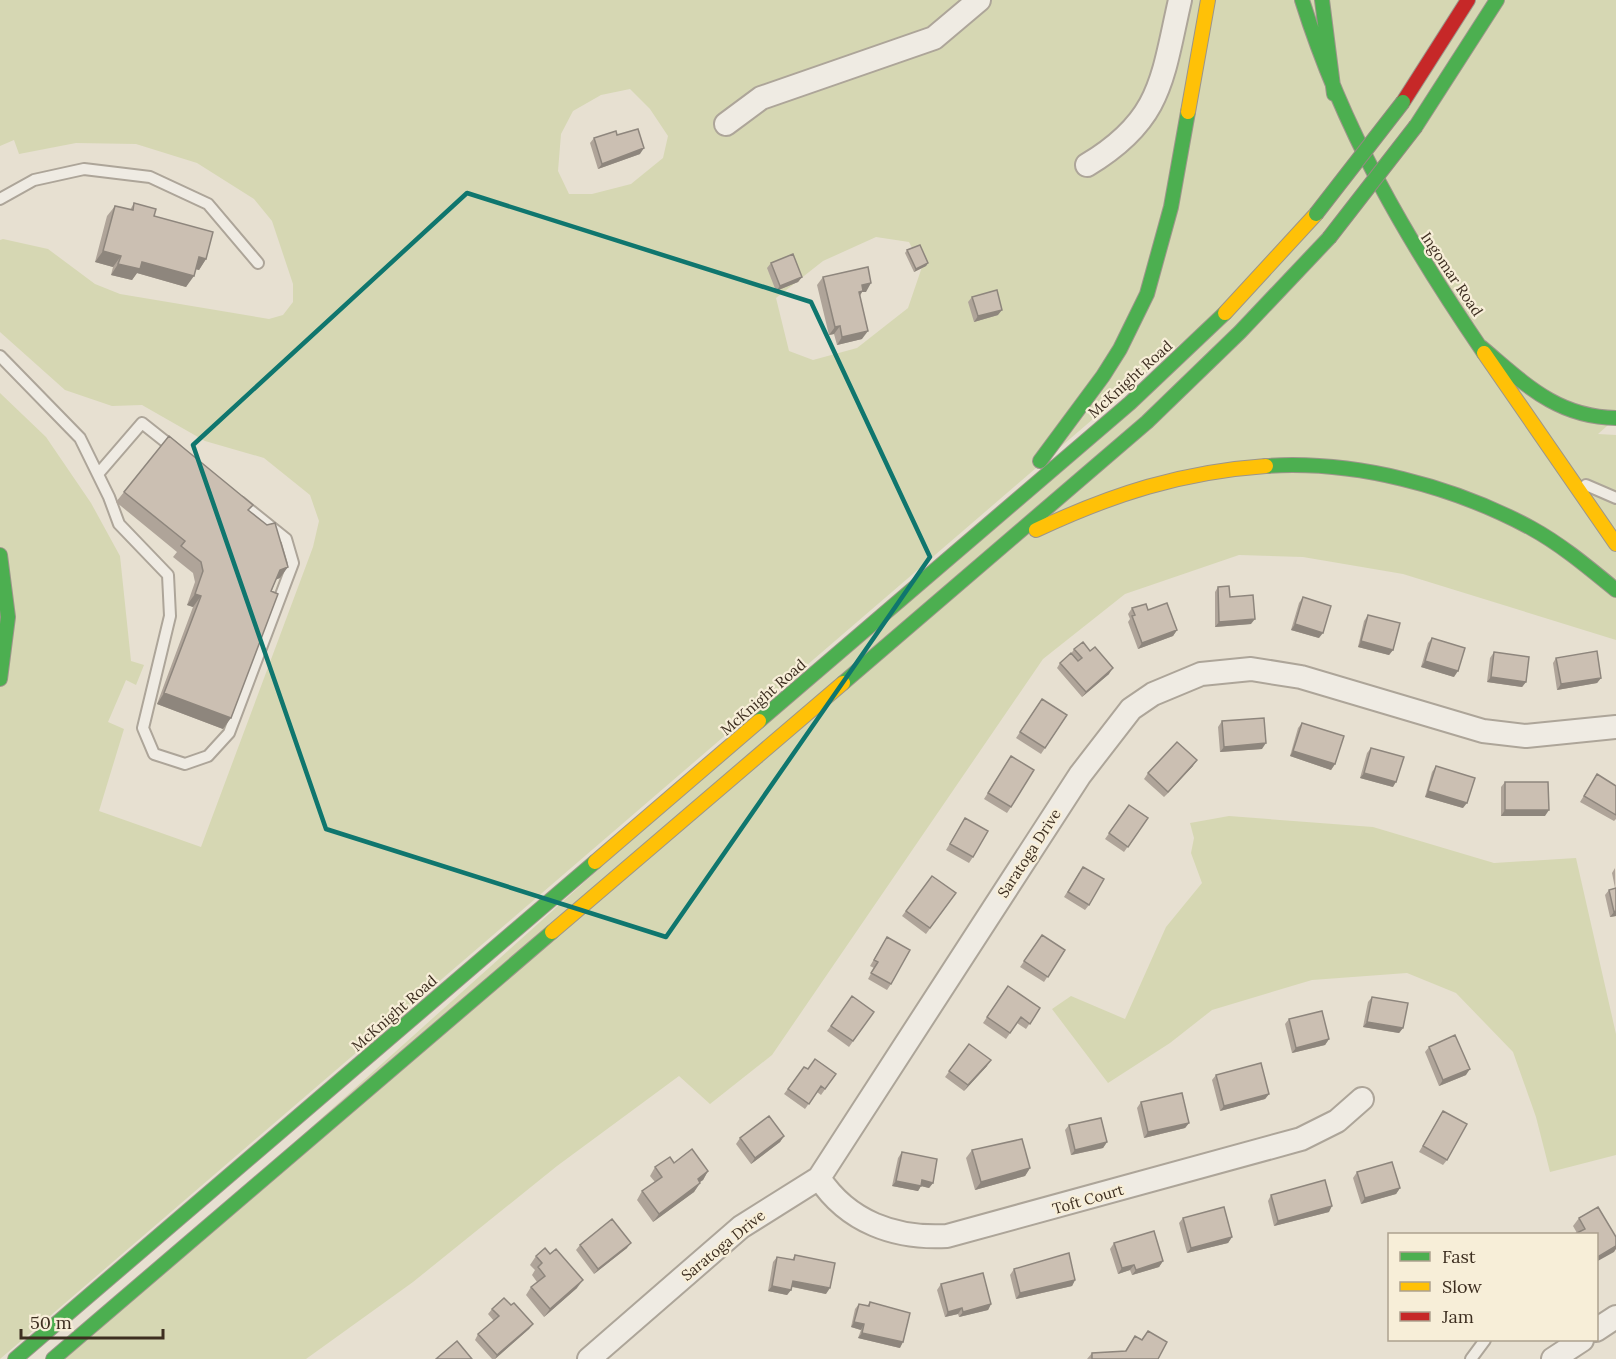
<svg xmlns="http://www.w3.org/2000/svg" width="1616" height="1359" viewBox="0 0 1616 1359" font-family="Lora,serif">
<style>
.green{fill:#d6d7b3;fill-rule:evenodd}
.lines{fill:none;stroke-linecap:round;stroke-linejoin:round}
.lane-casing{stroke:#ada599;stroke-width:14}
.street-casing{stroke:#ada599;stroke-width:26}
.fast-casing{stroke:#9c958a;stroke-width:16}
.slow-casing{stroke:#9c958a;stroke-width:16}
.jam-casing{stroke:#9c958a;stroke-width:16}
.lane{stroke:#efebe3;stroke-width:10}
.street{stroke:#efebe3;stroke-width:22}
.fast{stroke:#4caf50;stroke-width:14}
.slow{stroke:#ffc107;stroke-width:14}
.jam{stroke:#c62828;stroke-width:14}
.fast-bridge-casing{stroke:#928b80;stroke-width:16;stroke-linecap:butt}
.fast-bridge{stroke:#4caf50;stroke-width:14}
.wall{fill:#afa499}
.shaded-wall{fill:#8e867d}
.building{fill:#cbbfb2;stroke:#8e867d;stroke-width:1.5}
.marked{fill:none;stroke:#0f766e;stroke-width:4.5;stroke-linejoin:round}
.labels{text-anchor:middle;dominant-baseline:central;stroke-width:4.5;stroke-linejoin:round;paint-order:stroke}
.street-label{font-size:15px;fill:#3d2e20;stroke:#f7eed8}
</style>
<rect width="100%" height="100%" fill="#e7e0d1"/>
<!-- green -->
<path class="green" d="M0,0H1616V418L1598,434L1616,435V640L1403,574L1303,557L1239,555L1125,594L1043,659L772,1055L710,1104L679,1076L557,1166L413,1282L306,1359H53L1271,266L0,1359V393L46,437L91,503L120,556L131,661L144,665L136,685L126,680L108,722L124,729L99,811L201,847L313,547L319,521L310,495L264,458L205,441L142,405L112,406L65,390L0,332V240L3,239L48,249L95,284L120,294L269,319L283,315L293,302V284L272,221L254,199L197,163L136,144L76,143L19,154L14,140L0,146ZM630,89L650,109L668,136L663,158L631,184L592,194H569L558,171L561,134L573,111L601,95ZM876,237L909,242L922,267L908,308L857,348L813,360L789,351L776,298L823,261Z
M1229,816L1373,827L1494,863L1576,858L1616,1034V1155L1550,1172L1536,1117L1513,1052L1456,993L1407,973L1312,980L1212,1010L1170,1043L1108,1083L1052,1009L1071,996L1125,1019L1166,927L1202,883L1191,853L1194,838L1190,823Z"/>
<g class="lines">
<!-- lane casing -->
<g class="lane-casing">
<path id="lane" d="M0,199L34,180L84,169L150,177L208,204L258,263
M0,356L80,438L109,497L119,524L168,575L170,616L143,728L154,754L185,764L208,756L229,733L293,563L286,539L240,502
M98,474L142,423L176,450
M1586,485L1616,498
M1471,1359L1485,1340"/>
</g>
<!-- street casing -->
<g class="street-casing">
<path id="street" d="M726,124L761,98L934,38L979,0
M1087,165C1162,120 1162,79 1180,0
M819,1178C848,1222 895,1239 947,1236L1301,1139L1337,1121L1362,1099
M1596,1330L1616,1317
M589,1359L741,1227L819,1178L1080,775L1131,709L1153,694L1201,674L1251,669L1301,677L1483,731L1526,736L1616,727
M1553,1359L1582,1340"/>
</g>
<!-- fast casing -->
<g class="fast-casing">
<path id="fast" d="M1302,0C1343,131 1407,240 1484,353
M1322,0L1334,94
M1416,126L1497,0
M1481,347C1524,383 1556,417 1616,418
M1040,461L1103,376L1120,349L1147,294L1171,207L1188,112
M1266,466C1355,460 1453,486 1531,528C1562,545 1589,568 1616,590
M0,555L8,617L0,679
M843,683L1147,422L1240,332L1329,238
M759,721L1130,403L1225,313
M15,1359L595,862
M53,1359L552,932"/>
</g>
<!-- slow casing -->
<g class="slow-casing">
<path id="slow" d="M1188,112L1208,0
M1225,313L1316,214
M1484,353L1616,544
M1036,530C1113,494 1181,472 1266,466
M595,862L759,721
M552,932L843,683"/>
</g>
<!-- jam casing -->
<g class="jam-casing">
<path id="jam" d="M1403,102L1468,0"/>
</g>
<!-- lane -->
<use href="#lane" class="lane"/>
<!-- street -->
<use href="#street" class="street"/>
<!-- fast -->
<use href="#fast" class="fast"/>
<!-- slow -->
<use href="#slow" class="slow"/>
<!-- jam -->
<use href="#jam" class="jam"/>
<!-- fast-bridge casing -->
<g class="fast-bridge-casing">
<path id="fast-bridge" d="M1316,214L1403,102
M1329,238L1416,126"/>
</g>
<!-- fast-bridge -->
<use href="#fast-bridge" class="fast-bridge"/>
</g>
<!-- wall -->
<path class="wall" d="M617,135L640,154L598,169L590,143L594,138Z
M134,203L154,216L206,259L199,270L196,269L186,287L137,273L132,280L111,275L113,267L95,262L107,216L115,206L130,210Z
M907,250L928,263L926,266L914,272L905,253Z
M771,263L802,277L798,282L776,291L767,268Z
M823,277L866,292H862L860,296L862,339L837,345L834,334L829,335L817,285Z
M972,297L998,315L974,322L968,302Z
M124,492L249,511L280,578L276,579L223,729L157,704L193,607L187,605L195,582L193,573L173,557L177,552L116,502Z
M1218,587L1230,597L1251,624L1215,627V592Z
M1303,597L1319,638L1291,630L1299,603Z
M1132,608L1148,610L1177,630L1173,636L1138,649L1128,622L1130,619L1128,614Z
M1368,615L1393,650L1389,655L1358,647L1364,621Z
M1432,638L1454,677L1421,667L1428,643Z
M1074,649L1109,674L1082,697L1057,668L1060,663L1071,654Z
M1494,652L1526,682L1522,687L1487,682L1490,658Z
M1556,658L1601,678L1597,683L1557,690L1553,663Z
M1042,699L1067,715L1041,754L1016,738Z
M1222,721L1262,749L1220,752L1218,727Z
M1302,723L1335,764L1331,770L1290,756L1298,728Z
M1371,748L1393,787L1360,778L1367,753Z
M1011,756V807L1007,813L984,799Z
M1193,766L1164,797L1144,779L1148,773Z
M1436,766L1463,808L1425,797L1432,772Z
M1597,774L1616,786V819L1614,821L1580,802Z
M1505,782L1545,816H1501V787Z
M1129,805L1148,818L1124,852L1105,839Z
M965,818L973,857L969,863L946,850Z
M1615,868L1616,916L1610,917L1605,895L1609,890L1615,888L1612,873Z
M1079,873L1089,905L1085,910L1064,897Z
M932,876L956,893L926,934L902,916Z
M1042,935L1065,950L1044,982L1020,967Z
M887,937L891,984L887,990L868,979L874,968L870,966Z
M1008,986L1040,1008L1026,1029L1017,1023L1006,1039L983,1023Z
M852,996L874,1012L849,1047L827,1031Z
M1372,997L1403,1028L1399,1033L1363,1027L1368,1002Z
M1289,1019L1329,1039L1325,1045L1292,1053L1285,1024Z
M969,1044L987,1066L964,1091L945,1077Z
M1429,1047L1466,1075L1439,1086L1425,1052Z
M804,1067L808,1069L836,1074L821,1095L817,1092L805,1109L784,1094Z
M1216,1075L1269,1094L1265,1099L1220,1111L1212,1080Z
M1141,1102L1189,1123L1185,1128L1144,1138L1137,1108Z
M1443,1111L1447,1160L1443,1165L1419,1152Z
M1069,1125L1107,1142L1103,1148L1071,1155L1065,1130Z
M784,1136L780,1142L751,1164L736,1144L740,1138Z
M972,1150L1030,1168L1025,1176L975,1190L966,1158Z
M902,1152L933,1183L929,1188L921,1186L918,1191L892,1186L898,1158Z
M674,1163L708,1171L703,1180L699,1182L700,1183L694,1192L653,1222L637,1200L642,1191L655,1182L650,1176L655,1167Z
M1357,1172L1400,1188L1396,1194L1361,1204L1353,1178Z
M1271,1195L1329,1212L1274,1226L1268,1201Z
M1183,1218L1232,1237L1228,1243L1187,1253L1179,1223Z
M1579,1218L1614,1252L1577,1233L1573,1226Z
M1114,1243L1163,1261L1159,1267L1132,1275L1130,1270L1118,1274L1110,1249Z
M580,1245L627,1248L594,1274L576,1250Z
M795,1255L826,1294L792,1287L791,1290L787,1295L768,1291L773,1262L777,1257L792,1260Z
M536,1256L577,1288L544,1317L526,1295L531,1287L537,1282L532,1275L535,1270L530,1265Z
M1014,1269L1075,1280L1072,1286L1016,1299L1010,1275Z
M941,1284L991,1304L988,1310L959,1317L958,1314L945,1317L937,1290Z
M870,1302L900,1348L858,1338L861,1330L851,1327L855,1309L859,1304L867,1306Z
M511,1305L533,1324L529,1329L495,1359H492L475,1340L478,1334L494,1321L488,1314L492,1309Z
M1148,1331L1158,1359H1087L1092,1353L1125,1351L1135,1336L1141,1340Z"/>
<!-- shaded-wall -->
<path class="shaded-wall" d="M644,148L640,154L598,169L602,164Z
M103,251L121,256L113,267L95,262Z
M199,257L206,259L199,270L191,268Z
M142,262L194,276L186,287L137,273L132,280L111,275L118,264Z
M928,263L926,266L914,272L916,269Z
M802,277L798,282L776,291L780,286Z
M871,283L866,292H862L857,299L853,300L862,285Z
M1002,310L998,315L974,322L978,316Z
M840,326L834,334L829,335L835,327Z
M868,331L862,339L837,345L842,337Z
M288,567L280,578L272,581L280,570Z
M195,594L201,596L193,607L187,605Z
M1255,619L1251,624L1215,627L1219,622Z
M1295,624L1323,633L1319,638L1291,630Z
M1177,630L1173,636L1138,649L1142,643Z
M1361,641L1393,650L1389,655L1358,647Z
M1425,661L1458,671L1454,677L1421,667Z
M1113,668L1109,674L1082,697L1086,692Z
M1491,677L1526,682L1522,687L1487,682Z
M1601,678L1597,683L1557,690L1561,684Z
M164,693L231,718L223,729L157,704Z
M1266,743L1262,749L1220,752L1224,747Z
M1293,751L1335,764L1331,770L1290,756Z
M1197,760L1193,766L1164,797L1168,792Z
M1364,773L1396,782L1393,787L1360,778Z
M1428,791L1467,803L1463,808L1425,797Z
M1505,810H1549L1545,816H1501Z
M1616,911V916L1610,917L1614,912Z
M1367,1022L1403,1028L1399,1033L1363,1027Z
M1329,1039L1325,1045L1292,1053L1296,1048Z
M991,1060L987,1066L964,1091L968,1085Z
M1470,1069L1466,1075L1439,1086L1443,1080Z
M1269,1094L1265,1099L1220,1111L1224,1106Z
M1189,1123L1185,1128L1144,1138L1148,1132Z
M784,1136L780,1142L751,1164L755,1158Z
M1107,1142L1103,1148L1071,1155L1075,1150Z
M1030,1168L1025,1176L975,1190L981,1182Z
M708,1171L703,1180L692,1188L698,1179Z
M922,1180L933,1183L929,1188L921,1186L918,1191L892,1186L896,1181Z
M700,1183L694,1192L653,1222L659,1214Z
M1400,1188L1396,1194L1361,1204L1365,1198Z
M1332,1206L1329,1212L1274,1226L1278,1221Z
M1232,1237L1228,1243L1187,1253L1191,1248Z
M631,1243L627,1248L594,1274L598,1269Z
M1616,1246V1249L1614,1252L1596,1262V1258Z
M1163,1261L1159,1267L1132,1275L1136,1270Z
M1134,1265L1130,1270L1118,1274L1122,1268Z
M583,1280L577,1288L544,1317L550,1309Z
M1075,1280L1072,1286L1016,1299L1020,1293Z
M793,1281L830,1288L826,1294L789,1286Z
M772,1286L791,1290L787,1295L768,1291Z
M991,1304L988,1310L959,1317L963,1312Z
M962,1308L958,1314L945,1317L948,1312Z
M854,1322L864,1324L861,1330L851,1327Z
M533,1324L529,1329L495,1359L497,1355Z
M862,1333L903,1342L900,1348L858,1338Z"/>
<!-- building -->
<path class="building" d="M638,129L644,148L602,164L594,138L616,131L617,135Z
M134,203L156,209L154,216L213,232L206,259L199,257L194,276L142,262L140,269L118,264L121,256L103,251L115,206L133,210Z
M920,245L928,263L916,269L907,250Z
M793,254L802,277L780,286L771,263Z
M868,267L871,283L862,285L863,291L859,292L868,331L842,337L840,326L835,327L823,277Z
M997,290L1002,310L978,316L972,297Z
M169,436L253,505L248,510L267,525L275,523L288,567L280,570L271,591L278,594L231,718L164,693L201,596L195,594L203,571L201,562L181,546L185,541L124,492Z
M1229,586L1230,597L1253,595L1255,619L1219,622L1218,587Z
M1303,597L1331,606L1323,633L1295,624Z
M1167,603L1177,630L1142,643L1132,616L1135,615L1132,608L1146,604L1148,610Z
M1368,615L1400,623L1393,650L1361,641Z
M1432,638L1465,648L1458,671L1425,661Z
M1083,642L1090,651L1095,647L1113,668L1086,692L1060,663L1071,653L1078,661L1082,658L1074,649Z
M1597,651L1601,678L1561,684L1556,658Z
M1494,652L1529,657L1526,682L1491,677Z
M1042,699L1067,715L1045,748L1020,732Z
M1264,718L1266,743L1224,747L1222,721Z
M1302,723L1344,736L1335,764L1293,751Z
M1177,742L1197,760L1168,792L1148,773Z
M1371,748L1404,757L1396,782L1364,773Z
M1011,756L1034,770L1011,807L988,793Z
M1436,766L1475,778L1467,803L1428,791Z
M1597,774L1616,786V815L1584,796Z
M1505,782H1548L1549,810H1505Z
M1129,805L1148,818L1128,847L1109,833Z
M965,818L988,831L973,857L950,844Z
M1083,867L1104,879L1089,905L1068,892Z
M932,876L956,893L930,928L906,911Z
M1616,888V911L1614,912L1609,890Z
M1042,935L1065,950L1048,977L1024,961Z
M887,937L910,950L891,984L871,973L878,962L874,960Z
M1008,986L1040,1008L1030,1024L1021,1017L1010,1033L987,1017Z
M852,996L874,1012L853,1041L831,1026Z
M1372,997L1408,1003L1403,1028L1367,1022Z
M1322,1011L1329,1039L1296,1048L1289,1019Z
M1455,1035L1470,1069L1443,1080L1429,1047Z
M969,1044L991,1060L968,1085L949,1071Z
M815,1059L836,1074L825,1089L821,1086L809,1104L788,1089L804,1067L808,1069Z
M1261,1063L1269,1094L1224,1106L1216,1075Z
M1182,1093L1189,1123L1148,1132L1141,1102Z
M1443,1111L1467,1124L1447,1160L1423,1146Z
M769,1116L784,1136L755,1158L740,1138Z
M1101,1118L1107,1142L1075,1150L1069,1125Z
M1022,1139L1030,1168L981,1182L972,1150Z
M692,1149L708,1171L698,1179L700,1183L659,1214L642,1191L662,1177L655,1167L670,1157L674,1163Z
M902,1152L937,1159L933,1183L922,1180L921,1186L896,1181Z
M1392,1162L1400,1188L1365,1198L1357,1172Z
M1325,1180L1332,1206L1278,1221L1271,1195Z
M1224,1207L1232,1237L1191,1248L1183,1218Z
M1598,1207L1616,1237V1246L1596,1258V1234H1575L1585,1229L1579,1218Z
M612,1219L631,1243L598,1269L580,1245Z
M1154,1231L1163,1261L1136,1270L1134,1265L1122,1268L1114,1243Z
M545,1248L550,1254L556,1249L583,1280L550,1309L531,1287L545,1276L538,1267L542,1263L536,1256Z
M1069,1253L1075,1280L1020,1293L1014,1269Z
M795,1255L835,1263L830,1288L793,1281L791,1290L772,1286L777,1257L794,1260Z
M983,1273L991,1304L963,1312L962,1308L948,1312L941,1284Z
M504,1298L511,1305L514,1303L533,1324L497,1355L478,1334L499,1316L492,1309Z
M870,1302L910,1313L903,1342L862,1333L864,1324L854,1322L859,1304L869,1306Z
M1148,1331L1167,1342L1158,1359H1092V1353L1126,1351L1135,1336L1142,1340Z
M457,1341L472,1359H436Z"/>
<!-- marked area -->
<path class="marked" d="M467,193L811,302L930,557L666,937L326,829L193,445Z"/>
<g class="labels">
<!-- street labels -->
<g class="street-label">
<text transform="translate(1452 274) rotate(56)">Ingomar Road</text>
<text transform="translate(1130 379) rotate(-42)">McKnight Road</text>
<text transform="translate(763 697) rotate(-41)">McKnight Road</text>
<text transform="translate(1029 853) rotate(-57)">Saratoga Drive</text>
<text transform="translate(394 1013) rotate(-41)">McKnight Road</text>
<text transform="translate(1088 1199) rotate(-16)">Toft Court</text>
<text transform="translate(723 1245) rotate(-39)">Saratoga Drive</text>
</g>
</g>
<!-- legend -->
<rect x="1388" y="1233" width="210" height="108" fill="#f7eed8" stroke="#ada18e" stroke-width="1.5"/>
<rect x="1400" y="1252" width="30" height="9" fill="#4caf50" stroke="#ada18e" stroke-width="1.5"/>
<text x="1442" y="1263" font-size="18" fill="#3d2e20">Fast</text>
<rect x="1400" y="1282" width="30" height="9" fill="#ffc107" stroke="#ada18e" stroke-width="1.5"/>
<text x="1442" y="1293" font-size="18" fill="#3d2e20">Slow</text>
<rect x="1400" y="1312" width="30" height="9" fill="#c62828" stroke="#ada18e" stroke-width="1.5"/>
<text x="1442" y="1323" font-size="18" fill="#3d2e20">Jam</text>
<!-- scale -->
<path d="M21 1329v9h142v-9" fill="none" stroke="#3d2e20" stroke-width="3"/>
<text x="30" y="1329" font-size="18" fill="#3d2e20" stroke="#f7eed8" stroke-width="4.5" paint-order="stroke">50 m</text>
</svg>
